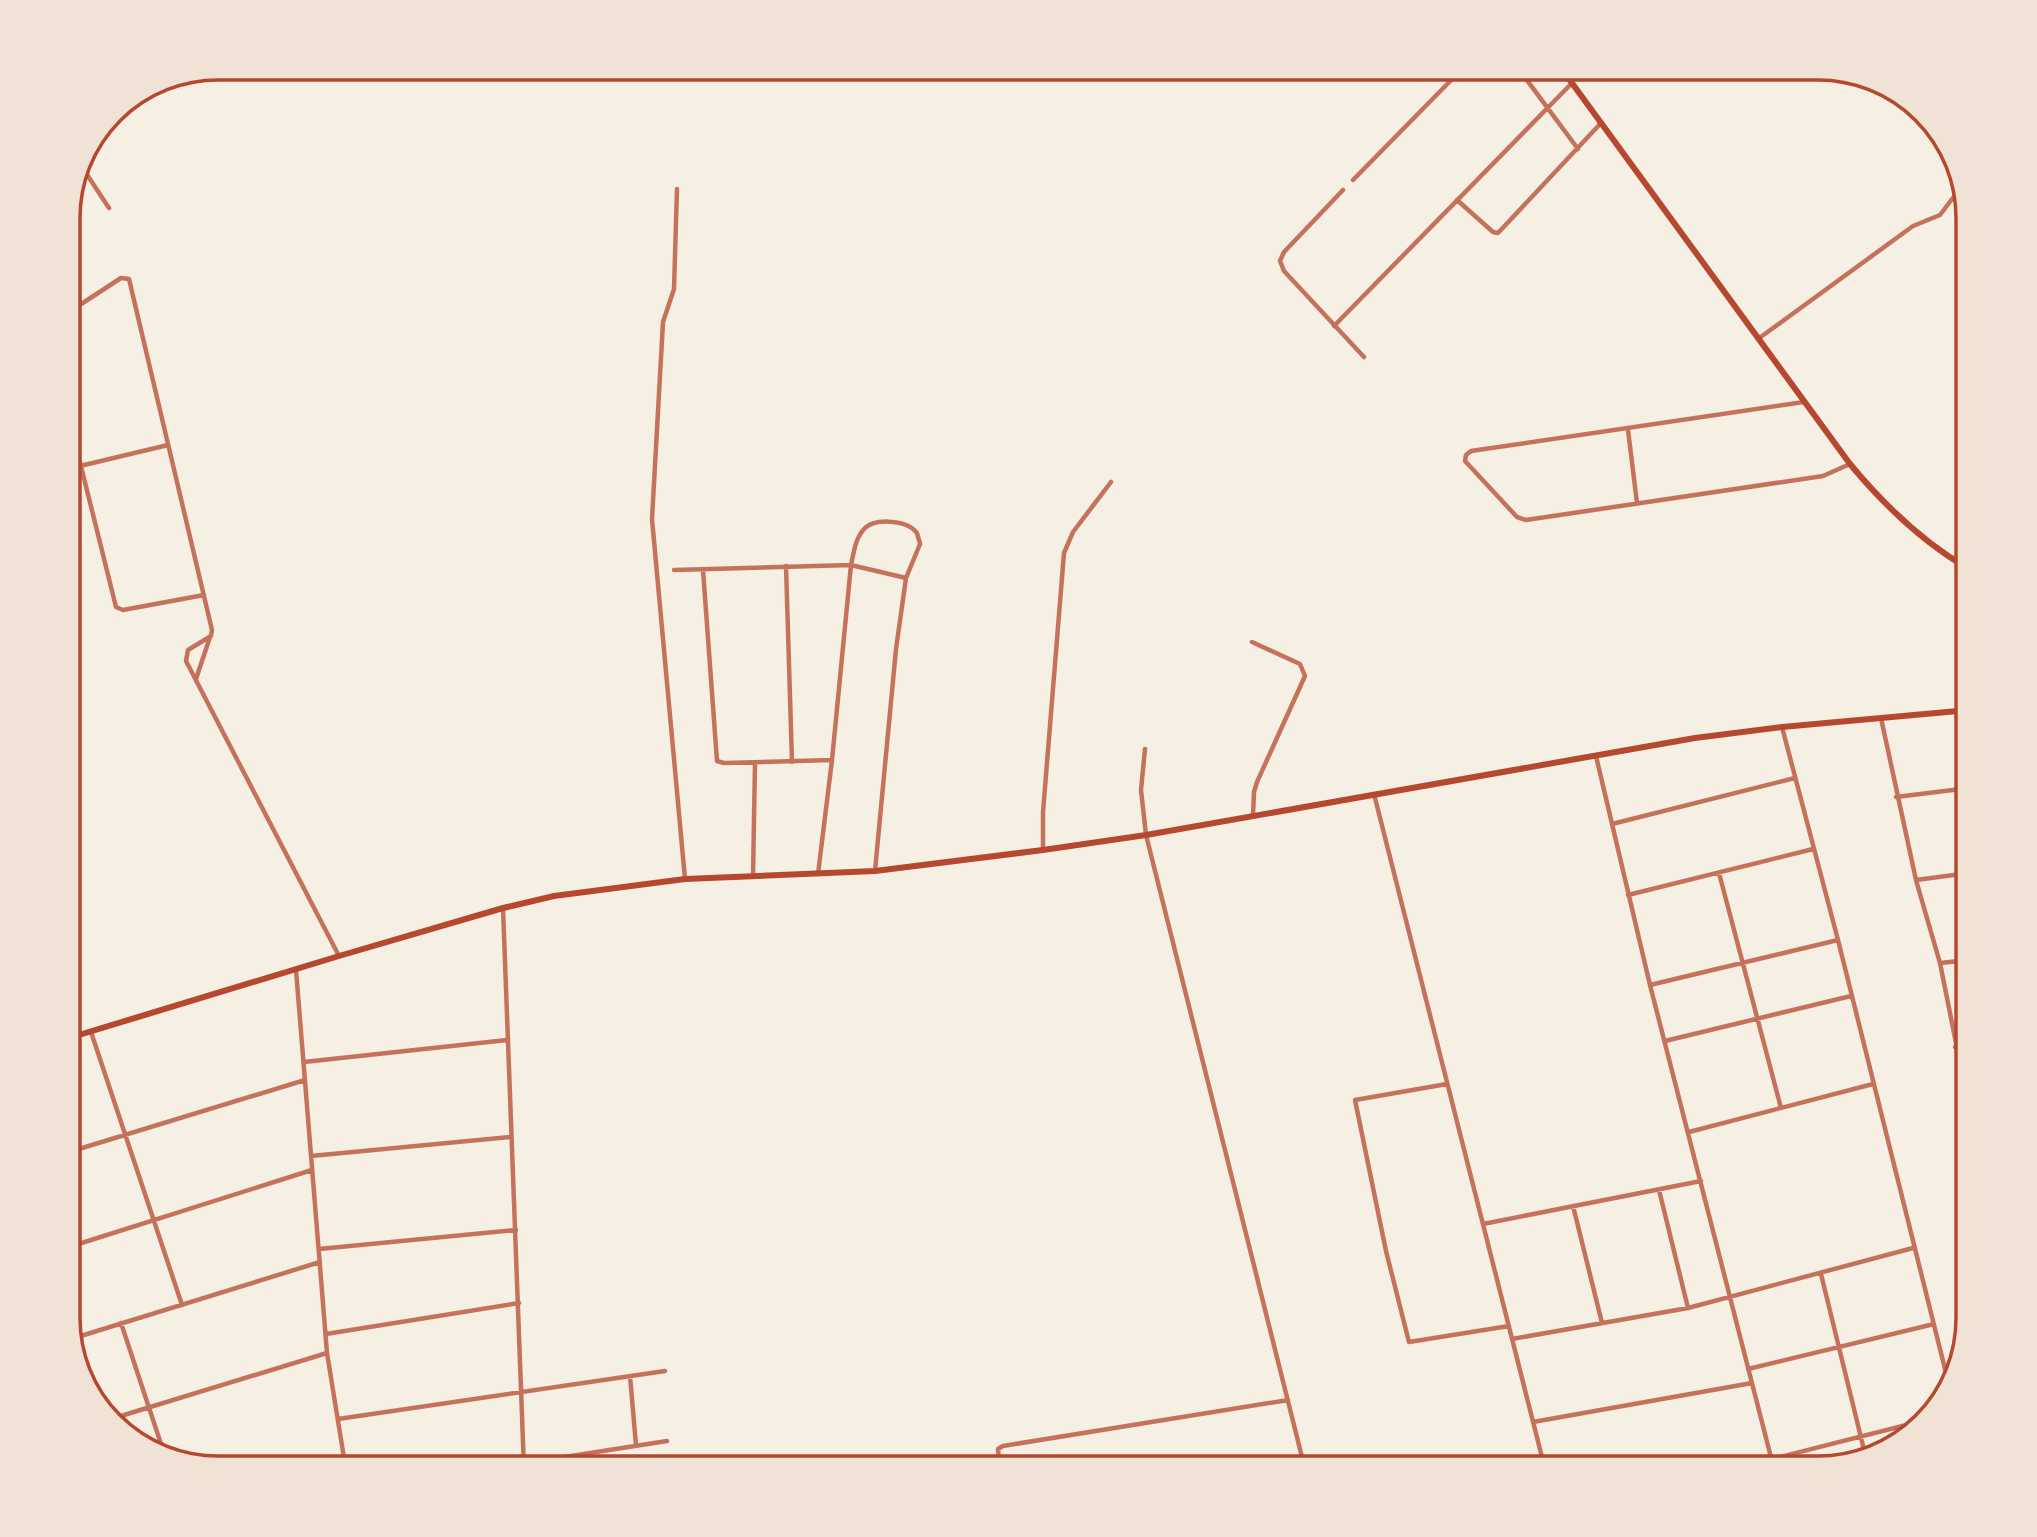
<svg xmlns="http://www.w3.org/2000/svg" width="2037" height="1537" viewBox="0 0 2037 1537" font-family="Poppins,sans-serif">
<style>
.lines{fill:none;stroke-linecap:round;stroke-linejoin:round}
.minor{stroke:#c5725c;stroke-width:4.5}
.secondary{stroke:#b5482f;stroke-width:6}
.rim{fill:none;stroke:#b5482f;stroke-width:3.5}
</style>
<rect width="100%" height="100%" fill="#f6efe4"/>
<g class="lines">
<!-- minor -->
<path class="minor" d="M1518,68L1578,149
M80,164L109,208
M1353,180L1463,68
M677,189L674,289L663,322L652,519L685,879
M1343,190L1284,252L1280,261L1284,271L1364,357
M1457,200L1493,232L1498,233L1601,123
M69,312L121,278L129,279L212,630L211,636L188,650L186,661L339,956
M1334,326L1572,83
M1758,339L1913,226L1940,215L1952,199L1962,189
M1804,402L1471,451L1466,455L1465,461L1517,517L1526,520L1823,476L1850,464
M69,418L116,607L123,610L204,595
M1628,430L1637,503
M80,466L168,445
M786,566L792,762
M674,570L851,565L906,578
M703,570L717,761L724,763L832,760
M1252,642L1300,664L1305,676L1257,782L1254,792L1253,815
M196,679L210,637
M1881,718L1916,880L1940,963L1969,1108
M1782,727L1838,940L1948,1381
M1145,749L1141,790L1146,835L1305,1469
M1596,756L1650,985L1774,1469
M1374,794L1545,1469
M1896,797L1969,788
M1612,824L1795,778
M1043,850V812L1064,553L1073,532L1111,482
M1719,873L1781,1108
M818,874L832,760L851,565C854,552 855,538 865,528C876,518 908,520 917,533C917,534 920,543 920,544L906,578L896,649L875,871
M753,876L755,763
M1916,880L1969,873
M1628,895L1813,849
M503,908L524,1469
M1940,963L1969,960
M296,970L327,1353L344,1458L306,1469
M1650,985L1838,940
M69,1015L77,1036
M91,1032L182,1305
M1665,1041L1851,996
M1955,1047L1969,1045
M304,1062L507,1040
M1447,1084L1355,1100L1386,1251L1409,1342L1509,1326
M1689,1132L1873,1084
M69,1152L305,1080
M311,1156L511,1137
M1659,1190L1688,1308
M1573,1206L1602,1323
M1483,1224L1701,1181
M69,1247L312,1170
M319,1249L516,1230
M1821,1274L1866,1458
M121,1323L163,1450
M326,1334L519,1303
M71,1339L320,1262
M1512,1339L1688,1308L1913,1248
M1748,1369L1934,1324
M630,1376L636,1445
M111,1419L327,1353
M338,1419L665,1371
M1533,1422L1752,1383
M344,1458L347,1469
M487,1469L667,1441
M1000,1469L998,1449L1003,1446L1288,1400
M1722,1469L1772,1459L1926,1420"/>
<!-- secondary -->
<path class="secondary" d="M1561,68L1850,464C1884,505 1922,542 1969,569
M69,1038L339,956L503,908L554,896L685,879L875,871L1043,850L1146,835L1695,738L1782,727L1969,710"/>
</g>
<!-- crop -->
<path d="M0 0H2037V1537H0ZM218 80H1818A138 138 0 0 1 1956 218V1318A138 138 0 0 1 1818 1456H218A138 138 0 0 1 80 1318V218A138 138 0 0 1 218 80Z" fill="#f1e2d6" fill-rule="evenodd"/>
<path class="rim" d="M218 80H1818A138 138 0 0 1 1956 218V1318A138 138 0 0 1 1818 1456H218A138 138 0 0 1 80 1318V218A138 138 0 0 1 218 80Z"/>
</svg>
